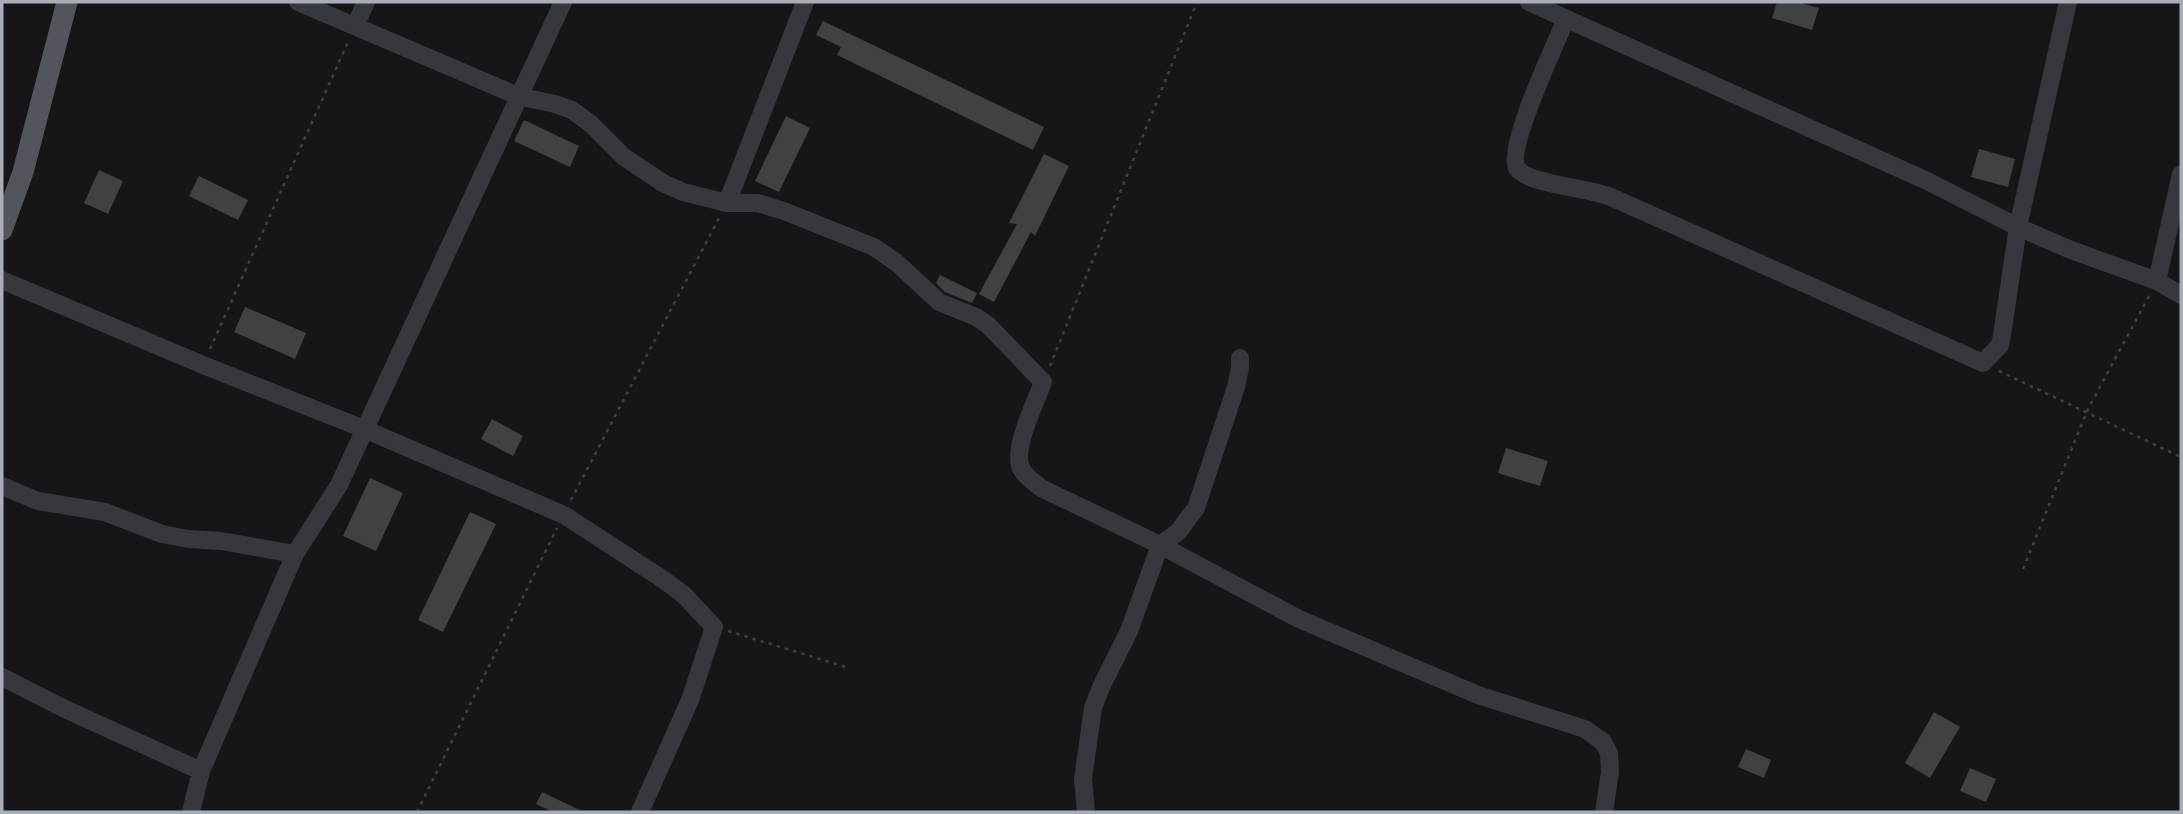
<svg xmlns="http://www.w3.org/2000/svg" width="2183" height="814" viewBox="0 0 2183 814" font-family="'Work Sans',sans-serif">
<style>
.building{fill:#404145}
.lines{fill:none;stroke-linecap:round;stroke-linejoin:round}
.path{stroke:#3d3f44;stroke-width:2.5;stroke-dasharray:3.5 5;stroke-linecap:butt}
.minor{stroke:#37383d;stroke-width:18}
.major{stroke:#53555c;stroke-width:21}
</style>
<rect width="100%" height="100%" fill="#161618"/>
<!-- building -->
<path class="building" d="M1777,2H1797L1819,8L1812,30L1772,18Z
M823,21L1044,127L1033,150L837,55L841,47L816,35Z
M786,116L810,128L779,192L755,181Z
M524,120L579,146L570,167L514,141Z
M1979,149L2015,159L2008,187L1971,177Z
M1044,154L1069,166L1035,236L1031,232L994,302L979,294L1017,224L1009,223Z
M99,170L123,181L108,214L84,203Z
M199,176L248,200L238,220L189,196Z
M940,275L977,293L972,303L945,292L936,283Z
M245,307L306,333L295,359L234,332Z
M492,419L523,436L513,456L481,439Z
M1506,448L1548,461L1540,486L1498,473Z
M370,478L403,493L376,551L343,536Z
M470,512L496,524L443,632L418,620Z
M1934,712L1960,727L1930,778L1905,763Z
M1746,749L1771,760L1764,778L1738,767Z
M1970,768L1996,779L1986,802L1960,791Z
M542,792L584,812H553L536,804Z"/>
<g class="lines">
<!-- path -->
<path class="path" d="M210,349L348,42
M1050,366L1197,2
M1999,371L2181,457
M571,500L719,218
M2023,569L2087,411L2149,296
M728,631L846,667
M417,812L557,528"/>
<!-- minor -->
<path class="minor" d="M298,2L518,96L555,104L572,110L591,124L624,157L663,183L683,192L727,203H758L784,211L874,247L897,263L939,302L976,317L988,325L1043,382C1036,402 1012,449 1021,468C1025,477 1034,482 1041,488L1160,545L1299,619L1478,695L1585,729L1603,742L1609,753L1610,772L1604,812
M1529,2L1925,180L2018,227L2071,250L2157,281L2181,295
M1566,19C1556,43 1506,148 1517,168C1526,184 1591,188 1611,197C1735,253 1859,308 1983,363L2000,345L2002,335L2018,227L2068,2
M355,26L366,2
M727,203L805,2
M2,280L203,365L364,429L564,515L664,580L684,595L714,627L690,700L640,812
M2157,281L2181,174
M2,486L38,501L105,512L162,534L188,539L221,541L295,554
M2,677L65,709L201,771
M191,812L201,771L295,554L339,485L563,2
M1086,812L1083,779L1093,708L1102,685L1129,631L1160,545L1178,532L1196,508L1236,387L1240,368V358"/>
<!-- major -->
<path class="major" d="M2,230L23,172L67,2"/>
</g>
<!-- border -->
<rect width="2183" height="814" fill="none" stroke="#a8adb8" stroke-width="7"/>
</svg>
